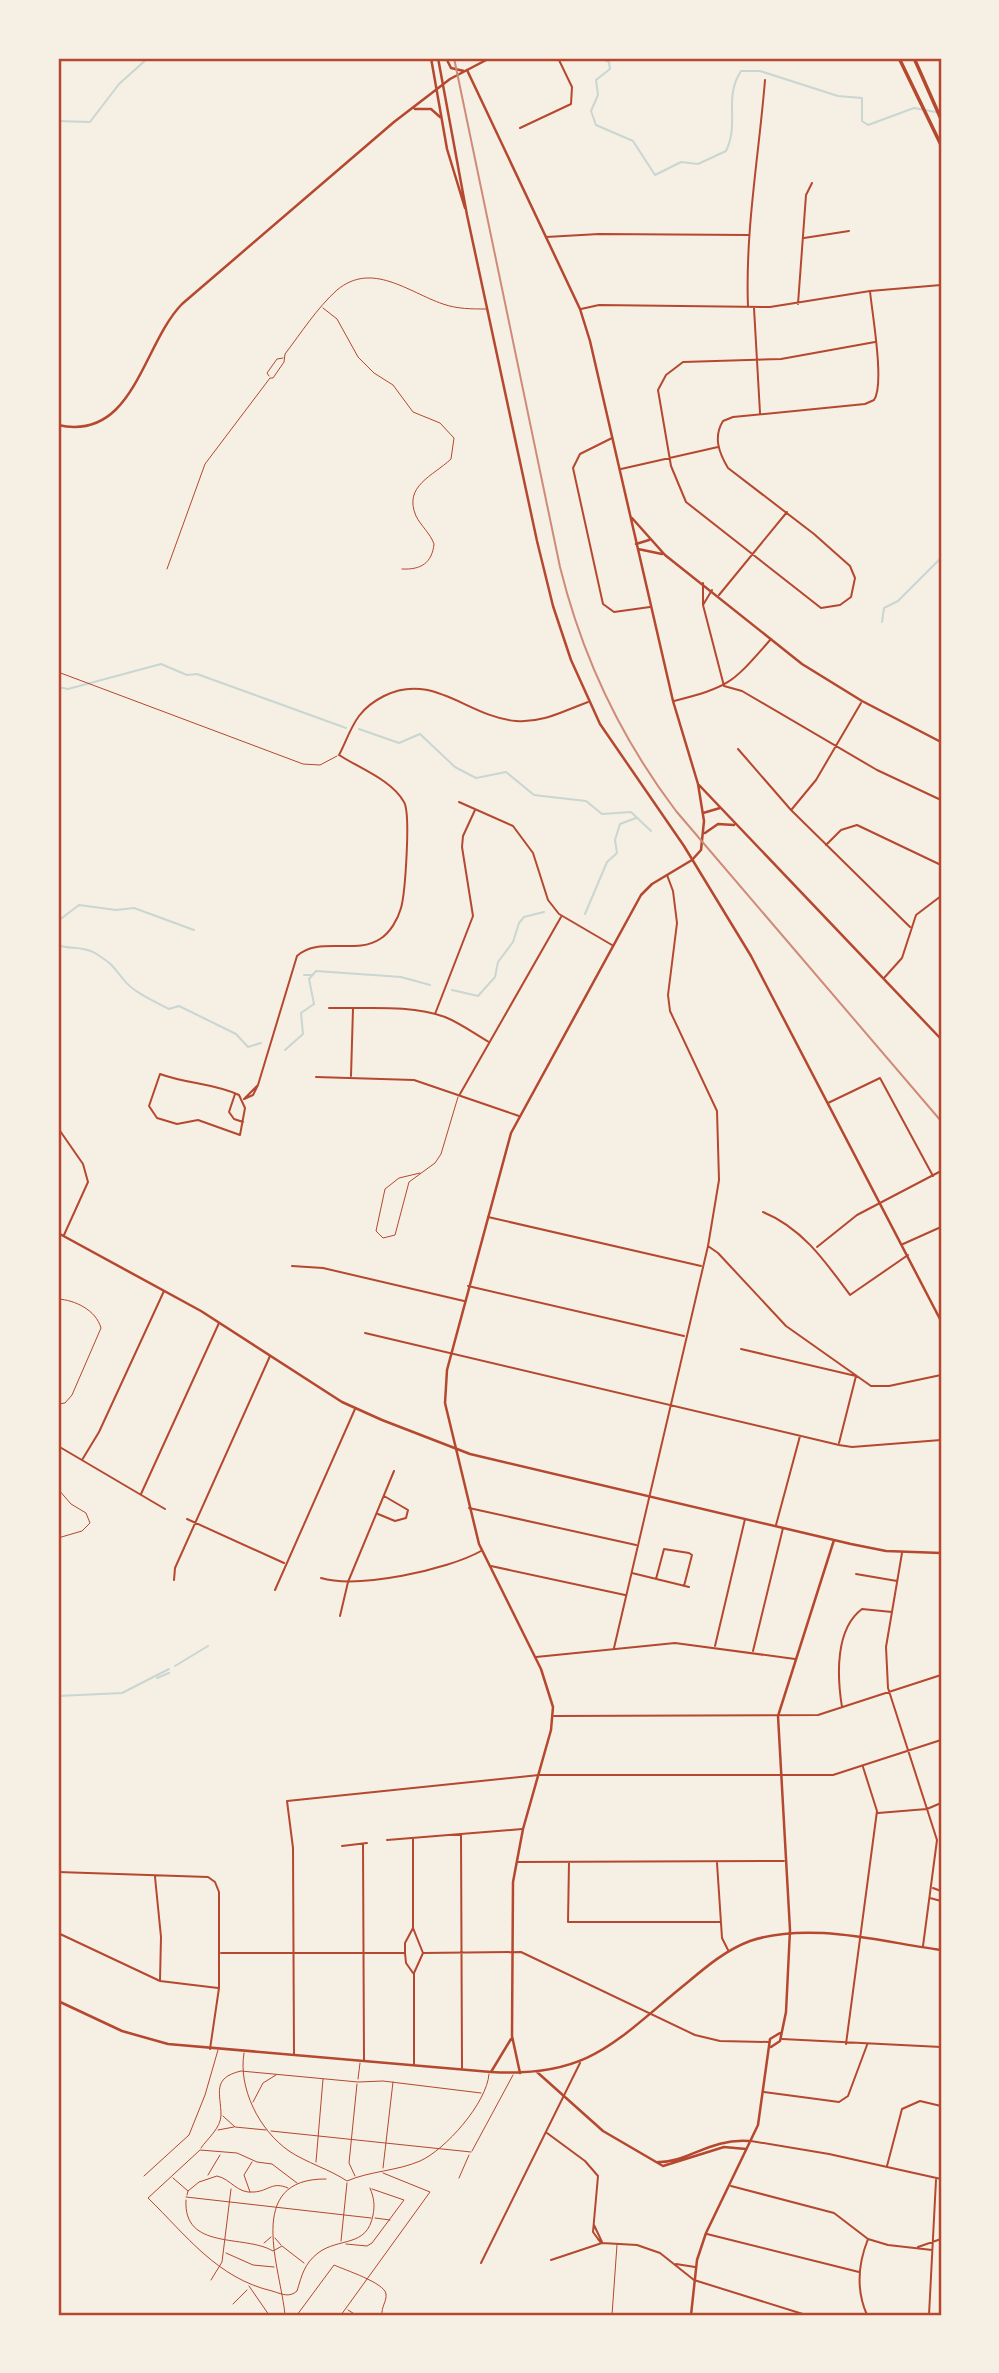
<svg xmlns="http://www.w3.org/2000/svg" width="999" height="2373" viewBox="0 0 999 2373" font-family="Rubik,sans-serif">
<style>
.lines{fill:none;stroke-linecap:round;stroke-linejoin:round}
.stream{stroke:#c9d6d2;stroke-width:2}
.service{stroke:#b5482f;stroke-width:1}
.minor{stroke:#b5482f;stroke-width:2}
.tertiary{stroke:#b5482f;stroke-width:2.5}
.secondary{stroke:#b5482f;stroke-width:2.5}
.primary{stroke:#b5482f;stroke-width:3.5}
.rail{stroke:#cf8b77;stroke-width:2}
.neatline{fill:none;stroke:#b5482f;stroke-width:2.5}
</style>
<rect width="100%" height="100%" fill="#f6efe4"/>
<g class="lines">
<!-- stream -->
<path class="stream" d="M600,58L609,62L610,69L596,80L598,95L591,111L596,125L633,141L655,175L681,162L698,164L726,151C740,122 723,99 741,71H760L838,96L862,98V121L868,125L914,108L941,113
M58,121L90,122L119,84L148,58
M882,622L884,608L898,601L941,558
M58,687L68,689L161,664L187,675L197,674L346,728
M359,729L399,743L420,734L455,767L476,778L506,772L534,795L586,801L602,814L631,812L651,831
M585,914L607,862L617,853L615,840L620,824L636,818
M58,921L79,905L116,910L134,908L194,930
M58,945C69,950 81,945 95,953C111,963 112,965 123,979C134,993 154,1001 169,1009L179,1006L236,1034L248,1047L261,1043
M304,975H313
M452,990L478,996L495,977L498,962L513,942L519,923L524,917L544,912
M285,1050L303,1034L301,1013L314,1004L309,979L316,971L401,977L430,985
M175,1666L208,1646
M157,1678L169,1673
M58,1696L122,1693L169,1669"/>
<!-- service -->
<path class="service" d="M323,308L337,319L358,357L374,373L393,385L413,412L440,423L454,438L451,459C433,476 403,486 416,516C421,526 430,533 434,544C432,563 421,570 402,569
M269,376L267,373L277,359L283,358
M167,569L205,464L270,378H273L284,362L285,354C301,333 317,308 337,290C372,261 408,292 443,304C457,309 472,309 486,309
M58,672L303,764L320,765L337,756
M420,1173L399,1178L385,1189L376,1231L383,1238L395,1235L409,1182L435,1163L441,1154L458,1097
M58,1299C75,1300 96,1310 101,1328L72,1395L65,1403L58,1404
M58,1489L71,1504L86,1513L90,1523L82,1531L58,1538
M244,2053C238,2088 259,2130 289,2151C307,2163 329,2169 347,2181C370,2171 397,2171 420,2161C445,2150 487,2103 489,2074
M358,2079L360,2063
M253,2102L263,2083L276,2075
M223,2116L235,2127L266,2130
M218,2130L234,2127
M271,2131L471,2152
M201,2148C207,2139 221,2128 221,2115C221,2094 211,2078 241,2071L358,2082L383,2081L481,2093
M472,2151L513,2075
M316,2162L323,2079
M383,2168L393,2082
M208,2175L220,2155
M144,2176L189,2135L205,2095L218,2050
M355,2176L349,2163L357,2084
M173,2178L188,2191L199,2182L217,2176C231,2179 237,2194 254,2192C269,2191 272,2181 288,2188
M459,2178L469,2155
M297,2183L272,2164L257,2162L237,2153L200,2150L148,2198C187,2236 217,2278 272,2291C282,2294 289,2298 297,2291C302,2275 304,2264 318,2253C339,2237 367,2248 373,2215C375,2205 374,2198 370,2188
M250,2192L244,2175L252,2162
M187,2195L188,2191
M186,2197L371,2218
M186,2200C183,2251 244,2234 273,2251L282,2246L304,2263
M375,2218L390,2220
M275,2238L281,2245
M341,2241L347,2183
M264,2243L271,2237
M346,2244L367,2246L372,2243L404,2200L372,2189
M226,2253L253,2265L274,2267
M211,2280L222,2262L231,2189
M249,2286L269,2315
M233,2304L247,2290
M348,2310L356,2315
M285,2315C281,2269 243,2178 326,2179
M297,2315L334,2265C345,2270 385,2283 386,2294C387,2301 381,2307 382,2315
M341,2315L430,2192L383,2173
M612,2315L617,2245"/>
<!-- minor -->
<path class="minor" d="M520,128L571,104L572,87L558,58
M546,237L599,234L749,235
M804,238L849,231
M870,291C872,313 885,385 874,400L865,404L733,417L723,421C713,437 719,453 728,468L814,534L850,566L855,578L851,597L840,605L821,608L686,502L671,466L658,390L666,375L683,362L781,359L875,342
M798,304L806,195L812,183
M748,307C745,230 759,155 765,80
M754,308L760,413
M581,309L599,305L770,307L870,291L941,285
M612,438L580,454L573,468L603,604L614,612L650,607
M621,469L718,447
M703,583V605L712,590
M719,595L787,512
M703,605L724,686L742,691L877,770L941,800
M674,701C732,686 732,683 771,639
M738,749L791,810L910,927
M459,802L513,826L533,853L548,900L559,914L612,945
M792,809L816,780L861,703
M826,845L841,830L857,825L941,865
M884,978L902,958L916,915L941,896
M329,1008C366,1009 410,1004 445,1017C460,1023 475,1034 489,1042
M435,1014L473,916L462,847L463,836L475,810
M160,1074C187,1084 213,1083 239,1095L245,1108L240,1135L198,1120L177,1124L157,1118L149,1106Z
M351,1076L353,1009
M316,1077L414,1080L519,1116
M258,1085L297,956C318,936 356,955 380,939C390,933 398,919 401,908C405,894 411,814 404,802C392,780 359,768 339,755C346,742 350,728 359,716C365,708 374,701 384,696C433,671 468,717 516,721C543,723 563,711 588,702
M235,1094L229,1112L234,1119L243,1122
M460,1094L561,917
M244,1099L253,1095L258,1085L245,1098
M828,1103L880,1078L933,1176
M58,1128L83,1164L88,1182L64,1235
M763,1212C802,1228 825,1261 850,1295L908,1255
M488,1217L701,1266
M903,1244L941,1227
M708,1246L718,1253L786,1326L871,1386H889L941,1375
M817,1247L857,1215L941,1171
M292,1266L323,1268L464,1301
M468,1286L684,1336
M365,1333L839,1445L852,1447L941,1440
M741,1349L856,1376L839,1443
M58,1446L165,1509
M82,1460L99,1432L164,1291
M141,1494L219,1323
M469,1508L636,1545
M378,1514L395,1521L406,1518L408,1510L384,1496
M187,1519L284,1563
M776,1525L800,1436
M902,1553L886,1647L888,1688L937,1840L923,1946
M491,1566L625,1595
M632,1573L689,1587
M856,1574L897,1581
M321,1578C358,1589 447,1570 481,1551
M656,1579L664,1549L689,1553L692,1555L684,1586
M174,1580L175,1568L270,1356
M275,1590L355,1409
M340,1616L348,1582L394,1471
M715,1646L745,1519
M614,1648L708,1246L719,1180L717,1111L670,1011L668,995L677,923L673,891L667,875
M753,1651L783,1528
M536,1657L675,1643L795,1659
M842,1707C837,1676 835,1629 862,1609L892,1612
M554,1716L818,1715L941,1675
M878,1813L927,1809L941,1803
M461,1834L462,2068
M387,1840L522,1829
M363,1844L364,2060
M342,1846L367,1843
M517,1862L784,1861
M569,1862L568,1922H721
M717,1863L722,1938L728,1950
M58,1872L208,1877L215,1882L219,1892V1988L210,2049
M155,1877L161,1937L160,1980
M933,1888L941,1891
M930,1898L941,1901
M413,1928L423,1953L414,1973V2065
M58,1933L160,1981L218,1988
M221,1953H405
M423,1953L521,1952L695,2035L720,2041L769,2042
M413,1973L406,1963L405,1953V1943L413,1928V1839
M782,2039L941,2047
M846,2044L877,1811L863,1767
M294,2055L293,1848L287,1801L539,1775H833L941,1740
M764,2092L839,2102L848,2096L867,2045
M547,2133L585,2161L598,2176L593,2232L601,2243
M751,2141L829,2154L941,2179
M887,2166L902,2109L920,2101L941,2106
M731,2186L834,2213L868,2239L888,2245L932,2250
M594,2225L602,2242
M707,2234L859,2272
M918,2247L941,2239
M551,2260L602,2243L637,2245L660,2253L694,2280L806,2315
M481,2263L580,2063
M676,2264L695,2267
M867,2315C856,2290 858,2264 868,2239
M929,2315L936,2180"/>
<!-- tertiary -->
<path class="tertiary" d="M467,70L580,309L590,341L673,701L698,784L704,821L701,850L692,860L652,884L641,895L511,1133L447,1370L445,1403L479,1544L541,1669L553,1707L551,1730L523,1829L513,1882L512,2036L520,2073
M632,518L665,555L802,664L862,701L941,742
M636,544L649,540
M638,549L662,554
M699,785L941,1039
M703,813L720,808
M705,833L718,824L734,825
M58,2001L122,2031L168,2044L491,2072C591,2078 616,2040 688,1982C707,1966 726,1950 750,1941C810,1921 881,1942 941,1950
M491,2072L511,2039
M537,2072L603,2131L663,2166L724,2147L746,2149
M658,2162C687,2163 710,2138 749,2141"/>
<!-- secondary -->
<path class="secondary" d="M431,58L447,149L465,208
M438,58L467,215L537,541L553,606L571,660L600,724L684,846L751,956L941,1321
M446,58L451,68L464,71
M415,109H431L440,117
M58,425C134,442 142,345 182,304L394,122L450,79L490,58
M58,1233L201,1311L342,1402L382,1420L470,1454L851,1544L886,1551L941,1553
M771,2047L780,2041L786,2012L790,1930L778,1716L834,1540
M691,2315L697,2260L706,2233L758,2125L770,2039L780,2033"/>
<!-- primary -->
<path class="primary" d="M899,58L941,145
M914,58L941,119"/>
<!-- rail -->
<path class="rail" d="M454,58L560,567C582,656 620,737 676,811L941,1121"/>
</g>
<!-- border -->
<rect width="999" height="2373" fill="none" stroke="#f6efe4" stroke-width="119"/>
<rect x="60" y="60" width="880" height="2254" class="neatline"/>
</svg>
